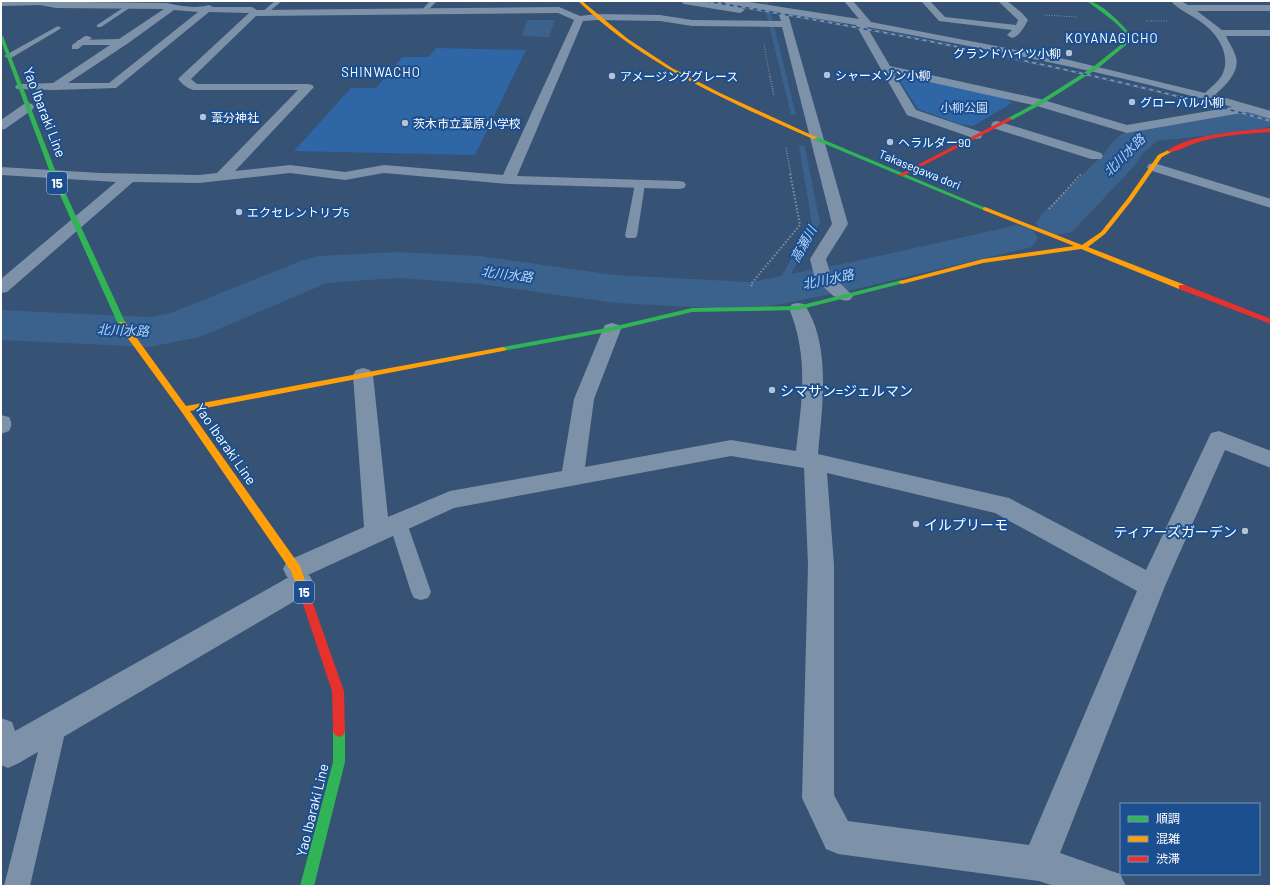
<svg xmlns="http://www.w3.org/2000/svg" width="1272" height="887" viewBox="0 0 1272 887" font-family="Barlow,'Noto Sans JP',sans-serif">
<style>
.green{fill:#2f66a5}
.water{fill:#3b618d}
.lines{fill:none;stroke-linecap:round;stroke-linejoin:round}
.stream{fill:#3b618d;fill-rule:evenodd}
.river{fill:#3b618d;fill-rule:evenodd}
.path-far2{stroke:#7d92a8;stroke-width:1;stroke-dasharray:1 1.5;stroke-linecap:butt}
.path-far1{stroke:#7d92a8;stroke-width:1.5;stroke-dasharray:1 1.5;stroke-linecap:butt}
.path{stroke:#7d92a8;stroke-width:2;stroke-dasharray:1.5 2;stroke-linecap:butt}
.lane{fill:#7d92a8;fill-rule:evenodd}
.street{fill:#7d92a8;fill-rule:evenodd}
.fast{fill:#30b455;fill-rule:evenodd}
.slow{fill:#ff9f0a;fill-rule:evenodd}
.jam{fill:#e5322d;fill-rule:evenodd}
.rail-casing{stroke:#7e92a7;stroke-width:2}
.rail{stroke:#1b4f8f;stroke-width:1.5;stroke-dasharray:4;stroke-linecap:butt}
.poi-dot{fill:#b9c2ce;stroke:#1b4f8f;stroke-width:1.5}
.labels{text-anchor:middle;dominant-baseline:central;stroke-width:4;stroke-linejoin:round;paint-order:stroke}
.far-poi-label{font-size:12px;fill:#fff;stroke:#1b4f8f;text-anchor:start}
.far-park-label{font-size:12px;fill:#cfe3fa;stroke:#1b4f8f}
.far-street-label{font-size:12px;fill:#fff;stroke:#1b4f8f}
.far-neighbourhood-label{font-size:13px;letter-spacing:1px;fill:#fff;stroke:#1b4f8f}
.far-water-label{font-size:13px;font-style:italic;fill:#b5d3f5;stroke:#1b4f8f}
.shield{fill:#1b4f8f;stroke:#bbcadd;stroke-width:1}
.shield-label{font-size:13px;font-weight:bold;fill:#fff}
.street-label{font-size:14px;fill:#fff;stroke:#1b4f8f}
.poi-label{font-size:14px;fill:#fff;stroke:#1b4f8f;text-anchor:start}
</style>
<rect width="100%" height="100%" fill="#365274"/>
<!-- green -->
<path class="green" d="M436,48L526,50L475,155L294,151L351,88H376L402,57H429Z
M908,76L1005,98L1012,103L973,126L959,124L918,109L898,78Z"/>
<!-- water -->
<path class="water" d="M528,20H555L549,37L521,36Z"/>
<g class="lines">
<!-- stream -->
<path class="stream" d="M763,1H767L769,5L796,115L791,114Z
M802,145L805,147L820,223L781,291L777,293L773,291L812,223L799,147Z"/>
<!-- river -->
<path class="river" d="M1257,110L1269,113C1272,118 1272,122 1269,127L1257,130L1157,141L1142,154L1137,163L1072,232L1057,235L1042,232L1036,223L1042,214L1106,152C1112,138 1132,125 1147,122Z
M1017,225L1032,229L1038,238L1032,247L852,290L751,310L615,303L480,284L397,278L327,283L200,337L149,347L1,340V310L149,317L171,313L303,260L319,256L397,252L480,256L615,275L751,282L852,262Z"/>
<!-- path-far2 -->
<path class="path-far2" d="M1044,15L1077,17
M1146,21H1167
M764,44L770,77"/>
<!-- path-far1 -->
<path class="path-far1" d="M770,76L774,96
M786,148L791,174"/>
<!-- path -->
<path class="path" d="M1049,209L1081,174
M752,286L751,284L800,225L790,173"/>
<!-- lane -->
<path class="lane" d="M275,1H282L266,14H262V12Z
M430,1H437L426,12H422V10Z
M129,4L134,5L101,27H97V25Z
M58,26L61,28L60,29L11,58H8L4,56Z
M85,36H88L92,38L78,49H72V45Z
M640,181L645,184L637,236L635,238H627L625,236L635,184Z
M398,516L404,518L407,523L431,592L428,598L421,600L414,598L411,592L389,523L392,518Z
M56,713L64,716L67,724L30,886H4L45,724L48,716Z"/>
<!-- street -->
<path class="street" d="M1,1L167,3C180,6 196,9 209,5L213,7H252L257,10L559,7L580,16L597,14L660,15L692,20L781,21L778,12L726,4L722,1H743L859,19L844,1H853L871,22L1069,60L1205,93C1211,87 1218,82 1222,75C1232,55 1217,33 1201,22C1192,15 1178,10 1171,1H1181L1188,5H1271V11H1197L1222,30H1271V36H1226C1229,43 1234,50 1236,57C1240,72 1225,86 1215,95L1271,111V119L1247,112L1127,133L1037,106L894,74L916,110L981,132L982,135L981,138L976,139L907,115L856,25L788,14L848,224L826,259L830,273L853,296L850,300C835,303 826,288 816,279L814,275L810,259L832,224L782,27L692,26L660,21L597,20L583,21L517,176L679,181L684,182L686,185L684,188L679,189L508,184L384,173L345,180L290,173L199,183L133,182L7,292L1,293V279L116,182L1,175V167L100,173L199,175L217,173L298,90H194C188,89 182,84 178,79L180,77L249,13L209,12L116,88L55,90L17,89L15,87L17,85L21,84L53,83L110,45H82L77,42L78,40L119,39L164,9L56,8L40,5L1,6ZM174,10L198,12L109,83H68L127,44ZM558,13L574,20L503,175L384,165L345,172L290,165L235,171L314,87L312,85L308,84H197L191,79L256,16ZM867,27C989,49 1112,73 1232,107L1127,125L1040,99L890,66Z
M680,1H701L740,7L745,10L740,13L684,4Z
M921,1H930L945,17L1016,25L1018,20L998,1H1007L1022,13L1028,20C1024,27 1020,36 1012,38L1007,35L1012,30L939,21Z
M28,103L32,104L34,107L32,110L5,129L1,130V120L24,104Z
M997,121L1101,153L1103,156L1101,159H1091L993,128L991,125L993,122Z
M1154,163L1271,199V208L1149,170L1147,167L1149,164Z
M798,303L804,304C832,345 822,408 818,454L1009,498L1146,570L1211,433L1219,431L1271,451V468L1225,450L1165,586L1060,853L1120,874L1126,886H1054L1039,881L838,854L826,849L802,798L808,565L804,468L731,456L454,508L308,575L310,576L314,584L310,592L19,763L8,768L1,765V718L12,722L15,731L289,577H287L283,569L287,561L364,527L353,375L356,370L363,368L370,370L373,375L388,517L450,491L562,471L574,399L603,329L605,325L612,323L619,325L621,329L594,399L585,467L731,440L796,451C802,399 809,358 789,308L792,304ZM827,473L995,513L1137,591L1029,845L848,821L834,795V565Z
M1,415L9,417C12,423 12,425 9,431L1,434Z"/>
<!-- fast -->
<path class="fast" d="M1087,1C1100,1 1123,25 1131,35L1126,45L1097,69L1042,104L1012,120H1008V118L1038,102L1093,67L1123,43L1127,35C1116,21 1101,12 1087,1Z
M1,35L3,36L57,175L126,324L125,326H119L118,324L51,175L1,41Z
M813,137H817L988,209L983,210L813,139Z
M902,280L904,281V283L798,310L692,312L612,331L503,351L499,349L503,347L612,327L692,308L798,306Z
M339,725L343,727L345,731V762L314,886H300L333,762V731L335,727Z"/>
<!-- slow -->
<path class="slow" d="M578,1H582L628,39L672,68L720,93L818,138L813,139C730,102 644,66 578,1Z
M1168,150L1173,151L1162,157L1132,200L1105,234L1088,247L1185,285V289H1179L1081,249L983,263L902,284L898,282L900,281L983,259L1074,246L983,210V208L985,207L1082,245L1101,232L1128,198L1158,155Z
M119,322H125L186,406L503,347L507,349L503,351L190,411L300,566L310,595L309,598L305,600L301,598L300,595L291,571L181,411L119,326Z"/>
<!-- jam -->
<path class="jam" d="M1008,118L1013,119L903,176L898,175Z
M1271,128V132C1245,134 1218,135 1193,144C1187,146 1173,154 1167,151C1189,134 1243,131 1271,128Z
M1179,285H1185L1271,319V324L1179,289Z
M305,590L309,592L310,595L344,691L345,731L343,735L339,737L335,735L333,731L332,691L300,595L301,592Z"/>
<!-- rail casing -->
<g class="rail-casing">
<path id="rail" d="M706,1C896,33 1085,69 1271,121"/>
</g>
<!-- rail -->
<use href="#rail" class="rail"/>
</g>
<!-- markers -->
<g class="poi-dot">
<circle cx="1069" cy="53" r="4"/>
<circle cx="827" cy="75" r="4"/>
<circle cx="612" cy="76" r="4"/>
<circle cx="1132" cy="102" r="4"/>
<circle cx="203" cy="117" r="4"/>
<circle cx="405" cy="123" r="4"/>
<circle cx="890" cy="142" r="4"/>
<circle cx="239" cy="212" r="4"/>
<circle cx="772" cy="390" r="4"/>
<circle cx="916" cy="524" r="4"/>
<circle cx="1245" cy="531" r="4"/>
</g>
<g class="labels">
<!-- far-poi labels -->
<g class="far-poi-label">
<text x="1061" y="53" text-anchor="end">グランドハイツ小柳</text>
<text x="835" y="75">シャーメゾン小柳</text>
<text x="620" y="76">アメージンググレース</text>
<text x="1140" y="102">グローバル小柳</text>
<text x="211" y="117">葦分神社</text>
<text x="413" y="123">茨木市立葦原小学校</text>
<text x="898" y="142">ヘラルダー90</text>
<text x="247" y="212">エクセレントリブ5</text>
</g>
<!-- far-park labels -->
<g class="far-park-label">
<text x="964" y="107">小柳公園</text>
</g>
<!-- far-street labels -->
<g class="far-street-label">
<text transform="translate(920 169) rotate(22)">Takasegawa dori</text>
</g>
<!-- far-neighbourhood labels -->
<g class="far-neighbourhood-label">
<text x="1112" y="38">KOYANAGICHO</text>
<text x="381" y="72">SHINWACHO</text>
</g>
<!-- far-water labels -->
<g class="far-water-label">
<text transform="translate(1124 155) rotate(-45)">北川水路</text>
<text transform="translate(803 244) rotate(-61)">高瀬川</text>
<text transform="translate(507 274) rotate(7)">北川水路</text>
<text transform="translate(828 279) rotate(-12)">北川水路</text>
<text transform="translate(123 330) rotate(2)">北川水路</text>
</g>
<!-- shield labels -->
<g class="shield">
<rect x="47" y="172" width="20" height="22" rx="3"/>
<rect x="294" y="581" width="20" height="22" rx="3"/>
</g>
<g class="shield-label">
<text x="57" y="183">15</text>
<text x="304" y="592">15</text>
</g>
<!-- street labels -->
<g class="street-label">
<text transform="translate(45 112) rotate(69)">Yao Ibaraki Line</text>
<text transform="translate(226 444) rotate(55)">Yao Ibaraki Line</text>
<text transform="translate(312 810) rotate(-76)">Yao Ibaraki Line</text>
</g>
<!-- poi labels -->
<g class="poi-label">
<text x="780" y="390">シマサン=ジェルマン</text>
<text x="924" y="524">イルプリーモ</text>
<text x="1237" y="531" text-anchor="end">ティアーズガーデン</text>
</g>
</g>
<!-- border -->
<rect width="1272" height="887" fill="none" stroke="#ffffff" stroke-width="4"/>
<!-- legend -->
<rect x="1120" y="803" width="140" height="72" fill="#1b4f8f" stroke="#7695bc"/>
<rect x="1128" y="816" width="20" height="6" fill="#30b455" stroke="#7695bc"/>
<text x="1156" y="823" font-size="12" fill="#ffffff">順調</text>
<rect x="1128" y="836" width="20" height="6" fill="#ff9f0a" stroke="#7695bc"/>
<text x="1156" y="843" font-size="12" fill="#ffffff">混雑</text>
<rect x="1128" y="856" width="20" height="6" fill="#e5322d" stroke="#7695bc"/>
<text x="1156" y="863" font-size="12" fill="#ffffff">渋滞</text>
</svg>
